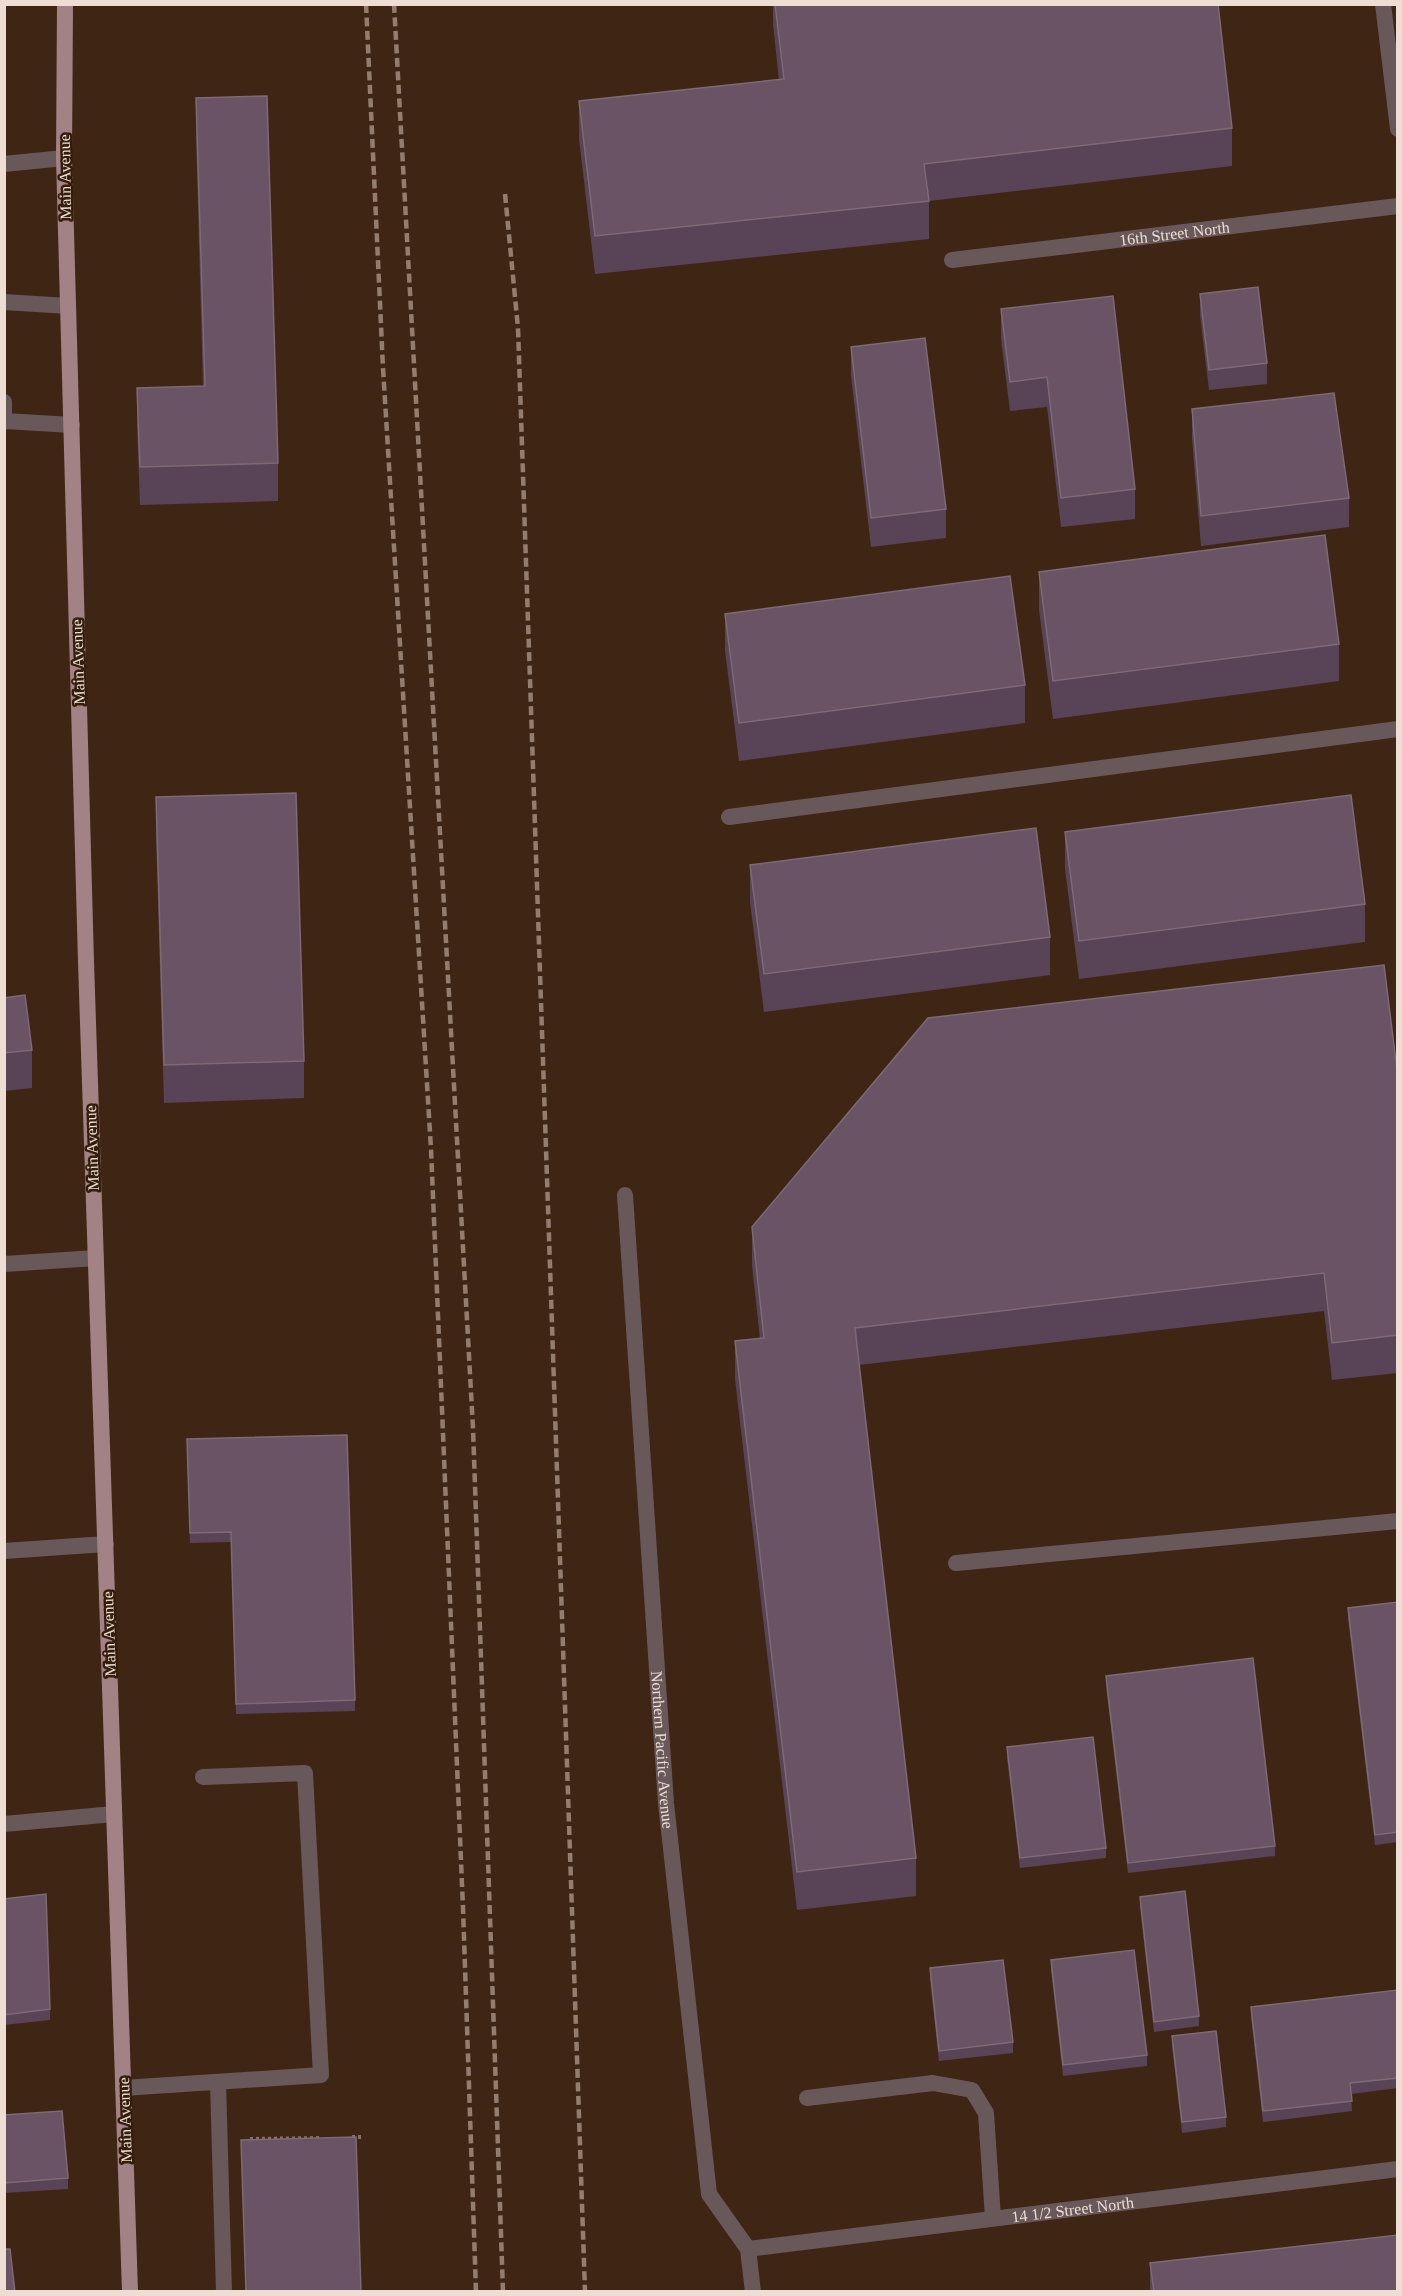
<svg xmlns="http://www.w3.org/2000/svg" width="1402" height="2296" viewBox="0 0 1402 2296" font-family="'Times New Roman',serif">
<style>
.lines{fill:none;stroke-linecap:round;stroke-linejoin:round}
.path{stroke:#857061;stroke-width:4;stroke-dasharray:3 3;stroke-linecap:butt}
.service{stroke:#68585a;stroke-width:16}
.minor{stroke:#68585a;stroke-width:16}
.tertiary{stroke:#68585a;stroke-width:16}
.primary{stroke:#a38285;stroke-width:16}
.rail{stroke:#927d6f;stroke-width:4.5;stroke-dasharray:9 4.5;stroke-linecap:butt}
.wall{fill:#594356}
.building{fill:#695364;stroke:#7e6975;stroke-width:1.5}
.labels{text-anchor:middle;dominant-baseline:central;stroke-width:5;stroke-linejoin:round;paint-order:stroke}
.street-label{font-size:16px;fill:#edddd2;stroke:#341d0b}
</style>
<rect width="100%" height="100%" fill="#3f2614"/>
<g class="lines">
<!-- path -->
<path class="path" d="M352,2137H361
M250,2139L321,2138"/>
<!-- service -->
<path class="service" d="M4,302L68,306
M4,402V422
M5,421L72,425
M729,817L1398,729
M4,1264L96,1258
M956,1563L1398,1521
M4,1824L114,1814
M218,2083L224,2292
M123,2088L321,2075L305,1773L203,1777
M807,2098L933,2083L972,2090L986,2113L993,2218"/>
<!-- minor -->
<g class="minor">
<path d="M4,164L64,158"/>
<path id="s1" d="M952,260L1398,206"/>
<path id="s2" d="M625,1195L666,1803L709,2194L748,2249L753,2292"/>
<path d="M4,1551L106,1544"/>
<path id="s3" d="M748,2249L1398,2169"/>
</g>
<!-- tertiary -->
<path class="tertiary" d="M1383,4L1398,129"/>
<!-- primary -->
<path class="primary" d="M65,4L64,158L86,962L130,2292"/>
<!-- rail -->
<path class="rail" d="M366,4L383,368L431,1149L463,1908L476,2292
M394,4L473,1428L503,2292
M505,194L518,328L585,2292"/>
</g>
<!-- wall -->
<path class="wall" d="M773,4H1218L1232,128V166L929,201V239L595,274L579,139V101L779,80L773,24Z
M196,98L278,463V501L140,505L137,426V388L203,386L196,135Z
M1200,294L1267,363V384L1209,390L1200,315Z
M1001,309L1135,489V519L1061,527L1047,407L1010,411L1001,339Z
M851,347L946,509V538L871,547L851,376Z
M1192,409L1349,498V527L1201,546L1192,438Z
M1039,572L1339,644V681L1053,719L1039,610Z
M725,614L1025,685V723L739,761L725,651Z
M156,797L304,1061V1098L164,1103L156,835Z
M1065,832L1365,904V942L1079,979L1065,869Z
M750,865L1050,937V975L764,1012L750,902Z
M4,998L32,1050V1088L4,1091Z
M1398,1078V1373L1332,1380L1324,1311L859,1365L916,1858V1896L797,1910L735,1379V1341L760,1339L752,1265V1227Z
M187,1450L355,1700V1711L236,1714L231,1542L190,1543Z
M1398,1602V1842L1375,1845L1348,1618V1608Z
M1106,1676L1275,1846V1856L1128,1873L1106,1686Z
M1007,1747L1106,1848V1858L1020,1868L1007,1757Z
M1140,1897L1199,2016V2026L1154,2032L1140,1907Z
M4,1899L50,2009V2020L4,2025Z
M1051,1960L1147,2055V2066L1063,2076L1051,1970Z
M930,1968L1013,2042V2053L939,2061L930,1979Z
M1398,1990V2088L1351,2094L1352,2111L1263,2122L1251,2017V2007Z
M1172,2036L1226,2117V2127L1182,2133L1172,2046Z
M4,2115L68,2178V2189L4,2193Z
M1150,2263L1398,2292H1150Z"/>
<!-- building -->
<path class="building" d="M775,4H1218L1232,128L924,164L929,201L595,236L579,101L784,79Z
M267,96L278,463L140,467L137,388L205,386L196,98Z
M1258,287L1267,363L1209,370L1200,294Z
M1113,296L1135,489L1061,498L1047,377L1010,382L1001,309Z
M925,338L946,509L871,518L851,347Z
M1334,393L1349,498L1201,516L1192,409Z
M1325,535L1339,644L1053,681L1039,572Z
M1010,576L1025,685L739,723L725,614Z
M296,793L304,1061L164,1065L156,797Z
M1351,795L1365,904L1079,941L1065,832Z
M1036,828L1050,937L764,974L750,865Z
M1384,965L1398,1078V1335L1332,1343L1324,1273L855,1328L916,1858L797,1872L735,1341L764,1338L752,1227L928,1018Z
M25,995L32,1050L4,1053V998Z
M347,1435L355,1700L236,1704L231,1532L190,1533L187,1439Z
M1398,1602V1832L1375,1835L1348,1608Z
M1253,1658L1275,1846L1128,1863L1106,1676Z
M1093,1737L1106,1848L1020,1858L1007,1747Z
M1185,1891L1199,2016L1154,2022L1140,1897Z
M46,1894L50,2009L4,2015V1899Z
M1134,1950L1147,2055L1063,2065L1051,1960Z
M1003,1960L1013,2042L939,2051L930,1968Z
M1398,1990V2078L1350,2083L1352,2101L1263,2111L1251,2007Z
M1216,2031L1226,2117L1182,2122L1172,2036Z
M62,2111L68,2178L4,2183V2115Z
M356,2137L361,2292H246L241,2140Z
M1398,2235V2292H1154L1150,2263Z
M4,2249H10L15,2292H4Z"/>
<g class="labels">
<!-- street labels -->
<g class="street-label">
<text transform="translate(65 177) rotate(-91)">Main Avenue</text>
<text stroke="none"><textPath href="#s1" startOffset="224">16th Street North</textPath></text>
<text transform="translate(78 662) rotate(-92)">Main Avenue</text>
<text transform="translate(92 1148) rotate(-92)">Main Avenue</text>
<text transform="translate(109 1634) rotate(-92)">Main Avenue</text>
<text stroke="none"><textPath href="#s2" startOffset="556">Northern Pacific Avenue</textPath></text>
<text transform="translate(125 2120) rotate(-92)">Main Avenue</text>
<text stroke="none"><textPath href="#s3" startOffset="327">14 1/2 Street North</textPath></text>
</g>
</g>
<!-- border -->
<rect width="1402" height="2296" fill="none" stroke="#edddd2" stroke-width="12"/>
</svg>
